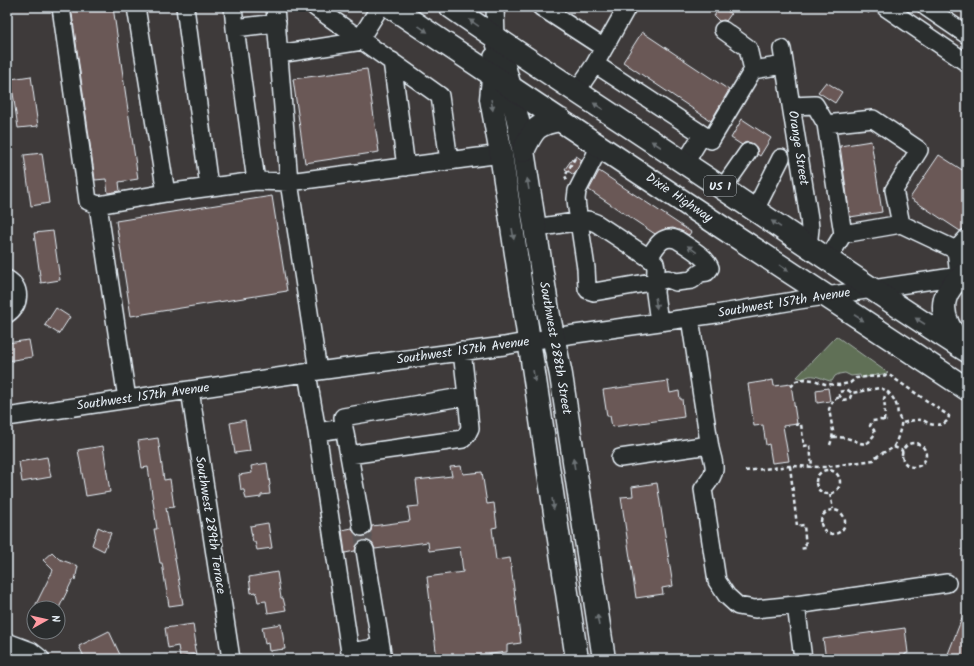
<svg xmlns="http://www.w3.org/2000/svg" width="974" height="666" viewBox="0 0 974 666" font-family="Kalam,sans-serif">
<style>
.green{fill:#606f57;stroke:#a4b0a8}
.building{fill:#6b5857;stroke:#e8f1f8}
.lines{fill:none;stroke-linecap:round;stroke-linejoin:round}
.minor-tunnel{stroke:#585556;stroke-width:17;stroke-dasharray:17 8;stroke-linecap:butt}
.minor-casing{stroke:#e8f1f8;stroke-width:20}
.major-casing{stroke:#e8f1f8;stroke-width:25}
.highway-casing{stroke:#e8f1f8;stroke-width:25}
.path{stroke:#e8f1f8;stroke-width:2.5;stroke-dasharray:4 3;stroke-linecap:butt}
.minor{stroke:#2a2d2e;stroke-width:17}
.major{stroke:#2a2d2e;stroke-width:22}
.highway{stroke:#2a2d2e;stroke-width:22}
.oneway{fill:#6c7275}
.labels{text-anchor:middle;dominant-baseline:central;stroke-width:4;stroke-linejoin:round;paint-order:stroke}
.shield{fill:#2a2d2e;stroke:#afb6bb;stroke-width:1}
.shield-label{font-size:12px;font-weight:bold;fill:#e8f1f8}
.street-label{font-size:13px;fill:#e8f1f8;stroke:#2a2d2e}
</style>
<rect width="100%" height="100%" fill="#3e3a3a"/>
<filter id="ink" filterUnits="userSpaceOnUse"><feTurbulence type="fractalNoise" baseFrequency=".025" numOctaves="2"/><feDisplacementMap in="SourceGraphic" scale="8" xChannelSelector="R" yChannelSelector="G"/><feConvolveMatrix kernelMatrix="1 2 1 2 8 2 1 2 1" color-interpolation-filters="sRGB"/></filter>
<g filter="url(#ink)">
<!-- green -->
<path class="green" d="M836,336L888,373L861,378L860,375L851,376L845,373L839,374L835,376L832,381H830C819,378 812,372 803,379L797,377Z"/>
<!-- building -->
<path class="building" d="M71,7H113L138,179L119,182L120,191L108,193L106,179L95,180Z
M720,7H722L731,14L726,21L724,20L719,21L714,16Z
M642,32L729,90L711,121L623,62Z
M367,69L379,152L305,163L293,79Z
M31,76L38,126L18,128L11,79Z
M826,82L842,92L835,103L818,92Z
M742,119L771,138L760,156L757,154V148L753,144L748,142L744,143L742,145L731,138Z
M871,141L882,212L850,217L840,146Z
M42,153L49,203L31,206L24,155Z
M939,155L967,173V228L964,229L960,231L910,198Z
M576,156L582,160L574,175L565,169L572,159L573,161Z
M599,171L691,232L689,235L681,231L673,228L665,229L655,234L589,190Z
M272,196L287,291L131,316L116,221Z
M53,231L60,280L41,283L34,233Z
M56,308L70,317L59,334L45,325Z
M29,340L32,357L7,361V343Z
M773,380L774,386L791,384L797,424L783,426L789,461L772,463L769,444L766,445L763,425L754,426L748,384Z
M668,381L670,393L679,391L680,399H682L684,417L612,427L610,416H607L603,390Z
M828,388L830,401L817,403L816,390Z
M245,420L250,451L235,453L230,423Z
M158,438L164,480L170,479L174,507L166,508L183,604L169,606L162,563H160L154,529H157L148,467L142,468L138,441Z
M103,446L110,492L86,496L78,450Z
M47,457L51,477L22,482L19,462Z
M267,463L270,485L269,486L270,494L261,495V497L246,499L244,490H241L239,475L252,473L251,466Z
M461,466L463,474L482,472L487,504L494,503L497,527L492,528L496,560L510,558L521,643L507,645V652L451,659H437L427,577L463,572L460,547L429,551L428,542L375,549L372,543L368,541L364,540L358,543L356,547L355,551L345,553L342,530L352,528L355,534L358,536L363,537L369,534L371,531L372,526L410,521L408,507L419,506L416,480L452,476L450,467Z
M657,483L673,586L662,588L663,594L636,598L621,497L633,496L632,487Z
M268,523L272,548L257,550L255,542H253L250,526Z
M98,527L111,533L104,551L92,545Z
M52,552L59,559L78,566L75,580L73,579L59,608H34L53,570L43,560Z
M277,572L281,598H283L286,610L268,613L266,601L258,602L256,592L251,593L249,577Z
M966,608H967V659H946Z
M193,624L196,645H194L196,654L180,657L178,646L168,648L165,628Z
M281,624L285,649L269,651L268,643L265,644L262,627Z
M905,628L908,653L905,654V659H826L823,639Z
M109,631L122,659H85L79,646Z"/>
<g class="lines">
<!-- minor-tunnel -->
<path class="minor-tunnel" d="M362,527L365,550"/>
<!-- minor casing -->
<g class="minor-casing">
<path id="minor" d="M61,7L88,201L98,205
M136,7L166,193L256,181L235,28L233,7
M185,7L209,187
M275,7L289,182L318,371
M315,7L440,96L449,161
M495,7L496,38
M541,7L604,48
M885,7L967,63
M926,7L967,35
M235,28L277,23
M360,39L380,7
M782,49L809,218L810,229L808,246
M279,54L362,41
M392,61L406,167
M595,64L711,140L753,70L748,48L723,30
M753,70L784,65
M576,92L595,64L627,7
M791,106L815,105L826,124L843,234L828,259
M826,124L873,119L919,150L894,190L901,224
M600,146L577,191L576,199L577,208L586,268L587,288L588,290L594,292L668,279L676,282L692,280L700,273L707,272L710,268C706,256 688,247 678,240C663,233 656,246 649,258
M685,163L702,135
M256,181L289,182L501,154
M723,188L748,152
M755,210L781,158
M535,228L588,220L596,223L649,258L655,263L656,268L655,293L659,322
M843,234L901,224L956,250L959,276
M956,250L967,238
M7,279C22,288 20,305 7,314
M690,318L710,448
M307,373L317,432L351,659
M190,390L231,659
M127,399L98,205L166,193
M7,417L318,371L504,346L554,337L716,314L799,300L966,275
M344,428L349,455L463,439L467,434L470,428L467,396
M317,432L344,428L343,417L467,396L462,351
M349,455L362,527
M620,458L702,446L710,448C711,454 715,463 714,470C713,477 707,484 703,489L717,581L727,596L738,606L755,609L796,605
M365,550L383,659
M7,642L31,651L41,659
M350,652L381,647
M803,659L796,605L947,583"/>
</g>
<!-- major casing -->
<g class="major-casing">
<path id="major" d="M496,38L510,87L519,125L548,311L561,375L604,659
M495,58L491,99L501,154L577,659"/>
</g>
<!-- highway casing -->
<g class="highway-casing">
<path id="highway" d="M391,7C582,136 775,262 967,389
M451,7C530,62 612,114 692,168C784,229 874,292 967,351
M523,151C533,130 536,123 561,120
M962,345C957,338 951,331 948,324C939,304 946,289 962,276"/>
</g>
<!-- path -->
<path class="path" d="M860,7L872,14
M567,180L565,176L575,158
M791,387L796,381L804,379L814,380L825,384L839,385L850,383L856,378L889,375L949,416C948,425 937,426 930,424C927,423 924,420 921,420C916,419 907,422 902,423
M848,390L852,393L850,398L848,399L843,400L839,395V392Z
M884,421L885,408L884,399L885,396L889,394
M795,425L801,424L804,446L810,445L812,467
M833,437C838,437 844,437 850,439C858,441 861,446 869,442L870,440L875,434L874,430L870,426L872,421L880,420L887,421
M902 455a12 12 0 1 1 24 0a12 12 0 1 1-24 0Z
M830,445L832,439L833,431L829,409L834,399L841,397
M894,447L903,451
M790,466L797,526L804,525L806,548L799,549
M816 482a12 12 0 1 1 24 0a12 12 0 1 1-24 0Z
M745,471L790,466L821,467H826L874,460C880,451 889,453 894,446C896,444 901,428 901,425C902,421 899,418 898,414C897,411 898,409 897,407C895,399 888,389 879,388L852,393
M830,494L833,509
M821 522a12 12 0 1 1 24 0a12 12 0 1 1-24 0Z"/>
<!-- minor -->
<use href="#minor" class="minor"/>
<!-- major -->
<use href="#major" class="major"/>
<!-- highway -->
<use href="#highway" class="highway"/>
</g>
<!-- one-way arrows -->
<defs><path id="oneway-solid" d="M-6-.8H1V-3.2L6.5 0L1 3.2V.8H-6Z"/></defs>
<g class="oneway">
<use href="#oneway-solid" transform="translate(474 23) rotate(-145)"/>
<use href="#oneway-solid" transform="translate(423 29) rotate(34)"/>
<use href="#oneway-solid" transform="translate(492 105) rotate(81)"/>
<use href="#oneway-solid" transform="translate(598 106) rotate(-147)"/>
<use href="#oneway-solid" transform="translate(656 144) rotate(-147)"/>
<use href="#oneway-solid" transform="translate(528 184) rotate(-99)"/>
<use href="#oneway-solid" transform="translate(776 224) rotate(-146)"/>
<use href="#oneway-solid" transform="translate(513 234) rotate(81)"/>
<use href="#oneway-solid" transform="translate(692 249) rotate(-144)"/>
<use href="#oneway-solid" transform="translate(784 268) rotate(34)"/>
<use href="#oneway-solid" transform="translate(656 303) rotate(82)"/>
<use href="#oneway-solid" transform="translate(859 318) rotate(33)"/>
<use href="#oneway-solid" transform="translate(920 321) rotate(-147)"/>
<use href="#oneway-solid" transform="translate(534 376) rotate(81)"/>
<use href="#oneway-solid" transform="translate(574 464) rotate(-99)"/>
<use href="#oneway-solid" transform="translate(553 504) rotate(81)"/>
<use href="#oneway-solid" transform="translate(598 620) rotate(-99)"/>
</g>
</g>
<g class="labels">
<!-- shield labels -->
<rect class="shield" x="704" y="176" width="32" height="20" rx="3"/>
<g class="shield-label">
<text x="720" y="186">US 1</text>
</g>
<!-- street labels -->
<g class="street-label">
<text transform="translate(798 148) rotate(81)">Orange Street</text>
<text transform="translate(679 198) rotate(34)">Dixie Highway</text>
<text transform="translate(784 303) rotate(-9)">Southwest 157th Avenue</text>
<text transform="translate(555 348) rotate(80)">Southwest 288th Street</text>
<text transform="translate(463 351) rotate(-8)">Southwest 157th Avenue</text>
<text transform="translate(143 397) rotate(-8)">Southwest 157th Avenue</text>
<text transform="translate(210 525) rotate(81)">Southwest 289th Terrace</text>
</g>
</g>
<!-- margin -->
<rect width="974" height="666" fill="none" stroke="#2a2d2e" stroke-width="24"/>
<rect x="12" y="12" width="950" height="642" fill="none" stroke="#e8f1f8" stroke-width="1.5" filter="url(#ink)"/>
<!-- north arrow -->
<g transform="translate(46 620) rotate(82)"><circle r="19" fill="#2a2d2e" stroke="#767b7f"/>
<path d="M0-3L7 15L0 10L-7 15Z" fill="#ff9aa2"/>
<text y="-6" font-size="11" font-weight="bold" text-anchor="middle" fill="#e8f1f8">N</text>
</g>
</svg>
